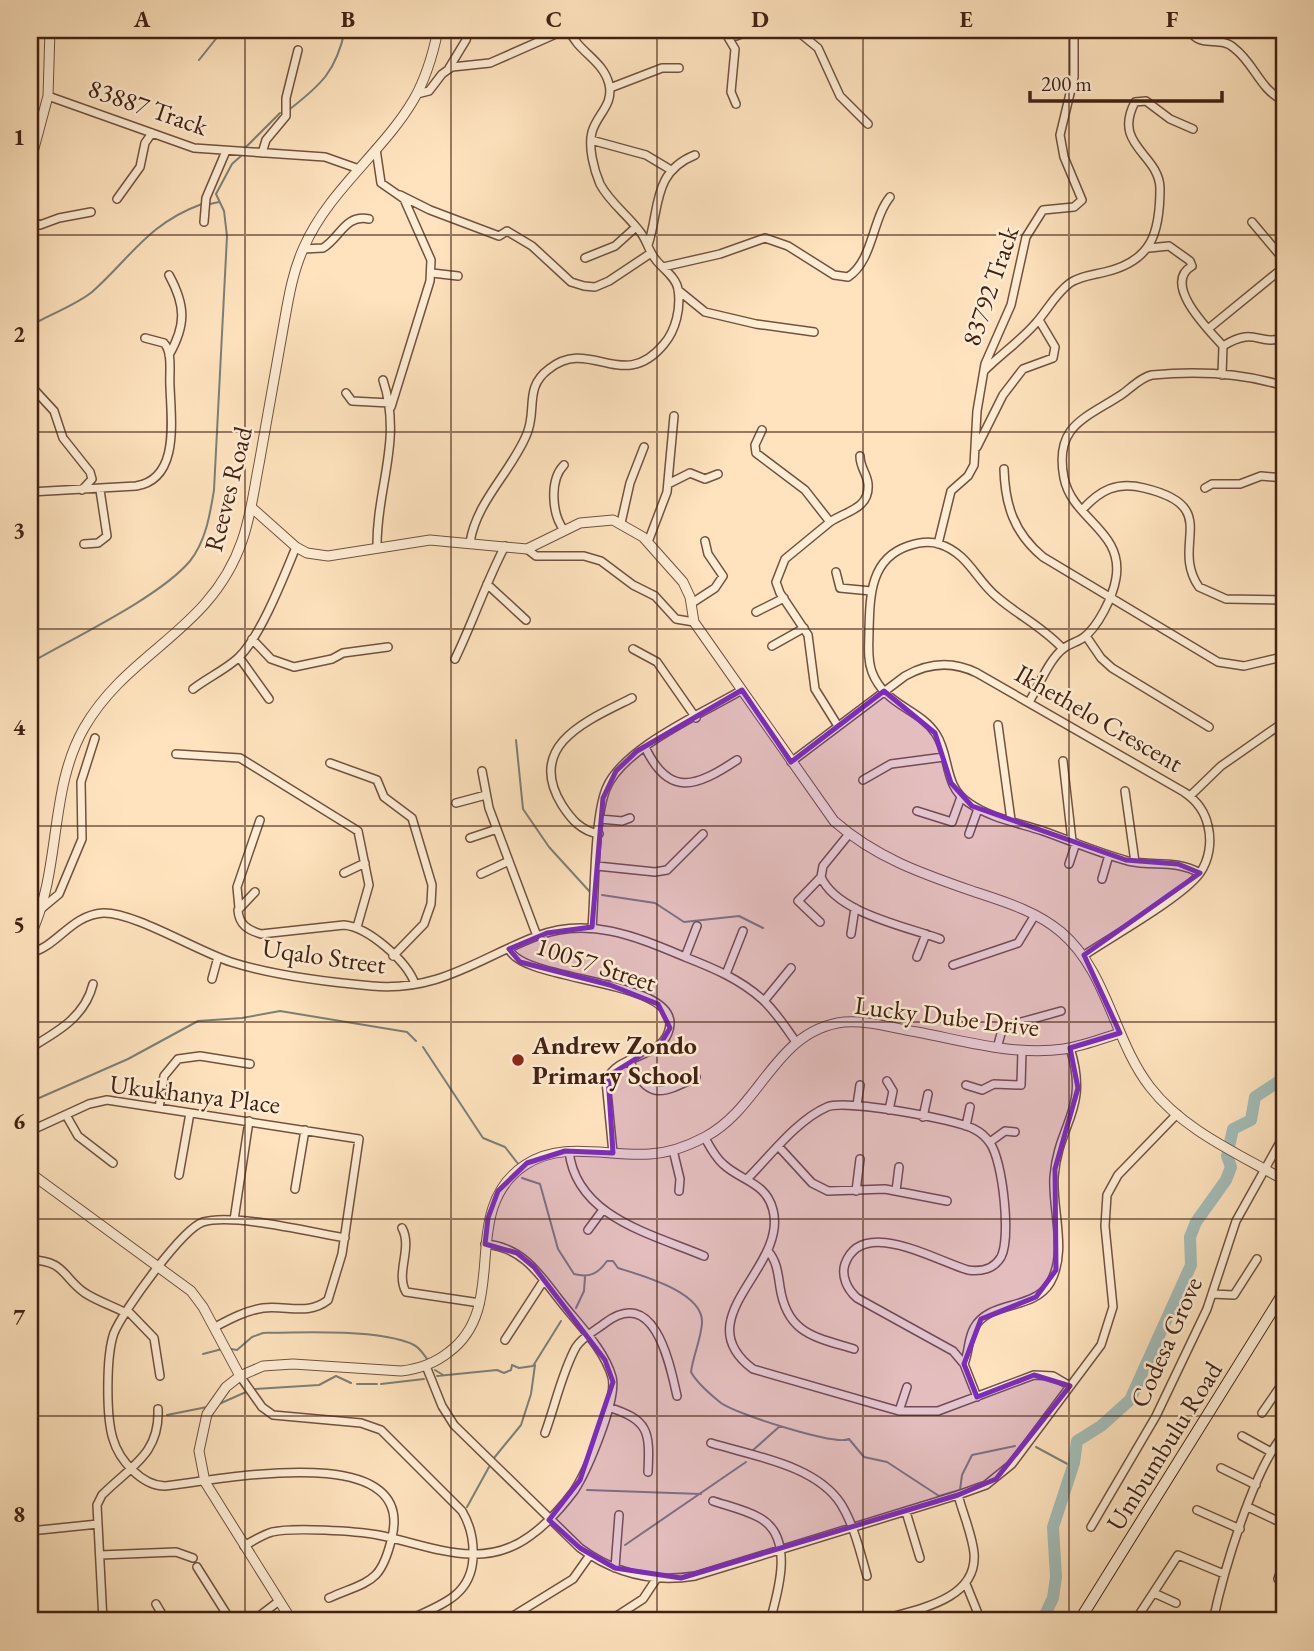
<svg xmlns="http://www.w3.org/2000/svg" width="1314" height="1651" viewBox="0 0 1314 1651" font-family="'EB Garamond',serif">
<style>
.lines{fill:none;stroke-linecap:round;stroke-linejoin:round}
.stream{stroke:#7c7f77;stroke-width:2}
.river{stroke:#a2bdb9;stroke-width:12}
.minor-casing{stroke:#71523e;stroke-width:10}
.tertiary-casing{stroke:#71523e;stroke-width:11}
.secondary-casing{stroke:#422113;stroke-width:12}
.minor{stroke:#feedd5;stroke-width:7}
.tertiary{stroke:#feedd5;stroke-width:9}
.secondary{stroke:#feedd5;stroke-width:10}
.marked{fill:#7b2cbf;fill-opacity:0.2;stroke:#7b2cbf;stroke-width:5;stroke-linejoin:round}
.grid{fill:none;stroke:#422113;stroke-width:2;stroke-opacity:0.55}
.poi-dot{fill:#8f2418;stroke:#feedd5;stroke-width:2.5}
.labels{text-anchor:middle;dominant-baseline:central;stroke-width:5;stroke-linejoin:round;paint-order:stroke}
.street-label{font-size:26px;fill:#422113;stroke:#feedd5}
.poi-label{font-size:26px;font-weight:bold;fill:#422113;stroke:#feedd5;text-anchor:start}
.neatline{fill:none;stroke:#422113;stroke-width:2.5}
.grid-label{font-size:23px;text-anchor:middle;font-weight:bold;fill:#422113}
</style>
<rect width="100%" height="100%" fill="#fee3be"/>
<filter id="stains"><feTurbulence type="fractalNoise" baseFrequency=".00286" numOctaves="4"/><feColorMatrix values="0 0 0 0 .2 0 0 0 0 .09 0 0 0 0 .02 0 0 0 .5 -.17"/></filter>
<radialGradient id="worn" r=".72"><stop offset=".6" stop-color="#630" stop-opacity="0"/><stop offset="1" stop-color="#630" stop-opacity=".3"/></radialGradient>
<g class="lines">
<!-- stream -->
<path class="stream" d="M199,60L223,30
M290,109C322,84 336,71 345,30
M246,147L280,113
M210,204L219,202
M30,321H39C56,312 77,304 92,292C131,257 149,223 202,204
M30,663C73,638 160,597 190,561C206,541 210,514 214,490L227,236L224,211L216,194L232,164L242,155
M516,740L523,809L549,847L590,892
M602,895L655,903L684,922L739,916L763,928
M423,1047L483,1138L505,1147L519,1165
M30,1102L128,1059L198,1021L242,1018L280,1011L407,1032L416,1041
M522,1178L540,1184L558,1249L574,1274C589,1278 598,1274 607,1261H613L618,1268C640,1275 704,1292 702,1323C701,1339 693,1356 691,1372C697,1383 711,1395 721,1403C736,1414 836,1446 849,1439L864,1457L887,1462L939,1496L960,1490L962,1475L972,1455L1015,1446
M576,1308L584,1291L585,1277
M231,1349L237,1350L252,1337L263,1333C300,1332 383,1329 414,1345C420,1348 424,1355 428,1360
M203,1354L222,1349
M435,1370L443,1375
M437,1376L497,1370L504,1373L511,1370L512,1365L519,1368L533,1366L561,1321
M357,1384H377
M381,1384L424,1379
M255,1389L319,1385L336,1376L351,1383
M219,1404L246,1392
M167,1415L207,1407
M1036,1447L1073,1467
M752,1451L780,1426
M494,1458L521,1425L531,1394L535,1365
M587,1490L701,1494
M467,1507L489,1467
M625,1545L746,1462"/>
<!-- river -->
<path class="river" d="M1042,1621L1053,1598L1056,1577L1053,1527L1074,1463L1077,1441L1101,1426L1130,1400L1191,1265L1190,1237L1196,1222L1226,1180L1231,1167L1227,1156L1233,1129L1251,1120L1255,1097L1284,1078"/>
<!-- minor casing -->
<g class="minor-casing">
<path id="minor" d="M725,30L726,34L736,36L751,30
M796,30L818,48L840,96L868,124
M726,34L735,49L731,92L736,104
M1193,35C1205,47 1221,36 1234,48C1255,64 1259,89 1284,101
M449,68L466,40L469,30
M610,88L662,68H679
M417,94L429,91L442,74L452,67L490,63L565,30
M48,96L194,148L325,157L359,169
M591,140L646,155L671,170
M376,149L381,183L404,199L431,260L430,281L391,407
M262,153L266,140L286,116V98L298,50
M400,195L430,210L499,236L507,231L532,246L571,282L584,286L595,287L609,281L651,253
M117,199L140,167L145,143L152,133
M30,221L40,225L59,218L91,212
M204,222L206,198L226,151
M1252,222L1284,260
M648,245C660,209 652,172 695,155
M1149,248L1169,246L1190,261L1192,266C1161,284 1210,331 1223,346
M303,249L323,248C340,238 345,214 369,219
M585,258L615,246L636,227
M663,267L720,254L765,238L788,246L834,275L848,277C873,261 872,219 890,197
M432,273L458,276
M169,275C186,306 186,325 169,355
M678,290L705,312L756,324L814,332
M1208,329L1284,267
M984,371C1000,355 1020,341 1035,324C1047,311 1055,294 1070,283C1080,276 1093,275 1105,272C1152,261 1160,233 1160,188C1159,154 1112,145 1135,102L1146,101L1170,119L1193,129
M1222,375L1223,346C1256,326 1257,346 1284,338
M30,385L54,411L63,438L90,472L92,479L82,490
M346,393L352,401L390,403
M762,430L755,445L756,453L805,490L830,522L785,559L776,582L780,593L808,635L815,689L838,726
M977,447L1003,395L1023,369L1053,358L1055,347L1039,320
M564,465C549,480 552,515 564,530
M1004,469C1005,505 1014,533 1043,557L1218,662L1244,666L1278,658
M668,484L690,473L705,479L718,474
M1205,488L1212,484H1240L1261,476L1284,478
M30,492L136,486C180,479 171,420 170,386C169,373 173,353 164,343L145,338
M1082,510C1100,490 1117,481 1144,488C1224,507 1169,544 1199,587L1226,599L1284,600
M830,522C846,511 870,509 868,484C867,473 860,468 860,456
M621,523L630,483L644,447
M470,542C477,501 510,473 526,436C538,411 523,388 549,369C590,336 623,394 664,344C676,330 681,308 678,289C676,277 663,269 656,260C649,252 647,241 641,233C628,215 610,203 600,184C594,170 588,147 592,132C597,114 614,105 609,84C603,60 578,52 569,30
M648,542L667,492L674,416
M84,544L98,543L107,536L100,490
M938,544L951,491L968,476L974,465L977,411L985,364L1011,305L1026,237L1043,210L1074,207L1082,200L1064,157L1060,135L1074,77V30
M377,548C376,488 403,441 383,380
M527,549L536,556H584L601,561L633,585L655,596L676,619L694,622
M836,572L840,588L871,591
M487,584L526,620
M692,603L715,588L723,576L708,554L705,541
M756,612L784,598
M1086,636L1101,658L1112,668L1209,727
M252,639L271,659L294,667L332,659L343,653L388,647
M772,646L804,628
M633,649L657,662L696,718
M1063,649C1043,627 1019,616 997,597C976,580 968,553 939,544C930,541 917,543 908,546C870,559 870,596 869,630C869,644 867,659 872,672C885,706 919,708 936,734C951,757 943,786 969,803C990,818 1019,823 1043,831C1071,841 1099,853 1128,861C1155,867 1173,859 1200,873
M239,657L269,699
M455,659C473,622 486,582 505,546
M193,689C207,678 225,670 238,658C260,638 284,576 296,547
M1029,702C1039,686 1049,659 1064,648C1069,644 1077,642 1083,638C1098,627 1113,597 1116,578C1124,531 1072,519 1064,478C1054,426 1084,419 1121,395C1130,389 1141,377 1152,375C1195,371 1243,373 1284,386
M998,725L1011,820
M645,747C669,798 696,787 737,760
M176,754L240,758L358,831L369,885L357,927
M1063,761L1072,841
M791,762L905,676C928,663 953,661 977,673L1184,792C1196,800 1205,812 1208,826C1212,842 1209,860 1200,873C1183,897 1111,937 1083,956
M330,763L377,780L384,797L412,818L432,885L431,904L424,924L393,956
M482,771L489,808L537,936
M863,780L891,764L944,757
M1125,791L1135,862
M1190,796L1221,766L1284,722
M456,803L486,795
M917,811L952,822L961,797
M600,819L622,821L630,818
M599,834C581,831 571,819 562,805C525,745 588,720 632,698
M849,834L823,866L821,877C837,913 905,926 940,939
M969,834L978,809
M470,838L497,829
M1069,864L1076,843
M597,866L655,872L667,870L703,834
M344,873L365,863
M481,874L509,861
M1102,879L1109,855
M255,892L238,910C239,925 248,930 261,934L344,925C368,927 407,961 415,984
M239,908L237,887L260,820
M41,909L59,894L82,839L81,782L95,738
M820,922L798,901L821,877
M592,928C595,893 594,819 606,789C622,748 703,713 742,690
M851,934L855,908
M509,949C523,984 690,978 668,1033C658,1059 617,1054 606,1081L613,1153
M30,953C57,947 71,915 103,913C134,912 197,951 231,962C275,976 327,982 372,986C439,992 479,958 537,936C589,916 637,937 685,957C713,968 740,979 763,1000C776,1012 786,1028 796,1042
M685,957L697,926
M917,957L926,934
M953,965L1018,943L1035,915
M726,974L743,931
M212,979L218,957
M764,1001L791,968
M30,1048C57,1032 85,1017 93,984
M997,1048L1002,1030L1007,1026L1061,1011
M629,1060C648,1099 659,1096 696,1077
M887,1081L893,1091L889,1110
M966,1085L982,1090L994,1084L1021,1085L1022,1051
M857,1105L860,1085
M159,1108L164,1076L178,1059L200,1056L250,1064
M66,1115L78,1136L113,1163
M923,1117L928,1094
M966,1126L970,1107
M30,1131L89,1104L107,1100L359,1139L342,1254L328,1300C308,1316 286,1305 263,1308C245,1311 230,1319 215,1327
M705,1138C710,1147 715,1157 723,1164C741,1181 766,1182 773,1210C788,1268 685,1318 753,1369L899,1411H938L1034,1375L1053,1376L1070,1386
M990,1142L1005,1131L1015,1132
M779,1147L812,1183L828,1191L885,1189L947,1201
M673,1150L680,1179L679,1191
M569,1151C576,1217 652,1234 704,1256
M179,1175L190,1113
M748,1178C771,1155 797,1120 827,1107C846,1099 954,1119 974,1129C980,1132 986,1137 990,1143C1003,1161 1011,1238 1001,1257C994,1269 981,1272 968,1270C936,1261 862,1216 845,1264C841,1276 847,1289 857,1298L953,1351L964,1364L977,1397
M295,1189L305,1130
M856,1191L860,1159
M896,1191L899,1167
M234,1220L249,1121
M402,1228C413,1248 395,1273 406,1292L480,1303
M588,1230L602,1211
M768,1251C777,1261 778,1274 780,1287C787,1334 815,1337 854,1349
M30,1260C65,1260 63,1278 85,1293C97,1301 113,1306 126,1313
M1212,1294L1234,1295L1257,1259
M127,1310L154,1338L160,1376
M505,1340L544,1280
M964,1364C969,1352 968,1338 974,1328C989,1300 1033,1311 1050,1283C1068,1252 1052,1211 1054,1177C1058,1123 1090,1110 1070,1048
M426,1366L442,1406L454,1425L580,1548C614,1573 653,1583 695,1576L958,1495L986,1485L1012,1464L1101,1345L1113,1307L1105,1226L1107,1195L1118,1175L1177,1114
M240,1376L262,1407L273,1415L361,1423L381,1430L462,1511C471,1526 474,1540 473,1558C471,1598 437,1606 406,1621
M608,1407C649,1420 650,1431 648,1472
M899,1411L907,1387
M1262,1413L1284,1381
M545,1433C555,1406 562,1372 576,1347C582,1337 596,1330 605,1323C655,1285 670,1365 677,1396
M1242,1436L1271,1452
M711,1443C753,1456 816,1465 841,1504C854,1525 860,1552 867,1576
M1221,1468L1256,1485
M713,1501C728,1506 746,1510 760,1518C795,1538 778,1592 770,1621
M1248,1507L1284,1524
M1197,1510L1240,1529
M906,1512L920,1558
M1091,1527L1156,1416L1207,1309L1236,1221L1284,1135
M30,1531L98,1524
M244,1546C253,1541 262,1535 272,1532C293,1527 356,1531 378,1535C430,1545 481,1572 530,1536C547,1524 562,1507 574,1491C587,1471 618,1399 612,1377C604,1348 576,1322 558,1298C538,1272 521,1247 485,1244
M100,1555L176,1552L193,1558
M197,1567L231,1621
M615,1568L619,1515
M1278,1579L1284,1562
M966,1584L981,1621
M1154,1593L1176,1603
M329,1598C370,1580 381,1584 392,1537C416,1438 215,1481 165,1486C142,1486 119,1460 113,1439C106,1417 106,1355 114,1333C123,1311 182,1229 203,1222C233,1213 310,1232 345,1238
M156,1604L166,1621
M103,1621L97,1505L102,1495C131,1466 160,1454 158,1409
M242,1621L258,1617L279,1601
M505,1621L573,1579L590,1555
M609,1621L643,1599L657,1578
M877,1621C912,1610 978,1602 974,1553C972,1534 963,1514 958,1495
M1135,1621L1178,1555L1224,1574
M1213,1621C1223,1573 1253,1470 1284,1434
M1273,1621L1284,1614"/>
</g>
<!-- tertiary casing -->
<g class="tertiary-casing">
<path id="tertiary" d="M30,163L48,96L50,30
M251,507L296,547L307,553L328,556L430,540L527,549L580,523L613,520L643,537L683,582L690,597L694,622L834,821C876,858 923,874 975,892C1005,902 1036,911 1061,932C1108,972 1113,1039 1150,1087C1183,1130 1239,1154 1284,1180
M30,936C62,870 48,791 84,728C128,651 211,631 242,541C251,516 254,489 259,464C267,419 275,374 283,329C288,301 292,273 304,247C329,190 383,152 414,99C426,78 433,54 438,30
M30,1173L191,1291L203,1307L240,1376
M292,1621L205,1482L199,1451L207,1414L226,1387L240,1376L263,1366L293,1364L401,1371C419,1369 434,1364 449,1352C512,1305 457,1210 525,1165C562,1140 608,1157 650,1154C668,1153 688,1146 705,1137C761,1108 775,1030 844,1022C867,1020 893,1028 917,1032C965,1041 1015,1056 1064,1049C1083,1046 1101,1039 1120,1033"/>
</g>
<!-- secondary casing -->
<g class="secondary-casing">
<path id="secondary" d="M1079,1621L1284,1292"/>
</g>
<!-- minor -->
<use href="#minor" class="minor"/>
<!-- tertiary -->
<use href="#tertiary" class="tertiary"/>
<!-- secondary -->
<use href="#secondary" class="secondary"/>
</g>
<!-- marked area -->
<path class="marked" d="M742,690L791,762L884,691L935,733L951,783L972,806L1126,860L1178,864L1200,873L1084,955L1120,1033L1070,1048L1078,1088L1055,1169L1056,1270L1036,1297L981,1319L964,1364L977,1397L1034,1375L1070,1386L996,1479L958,1495L681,1578L615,1568L580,1548L549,1520L580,1480L613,1382L605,1360L534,1267L517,1253L485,1244L488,1218L498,1191L527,1163L565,1151L613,1153L608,1076L661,1043L670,1028L658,1004L610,985L520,962L509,949L547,933L592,927L603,798L616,771L637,751Z"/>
<!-- grid -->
<path class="grid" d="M245,30V1621M451,30V1621M657,30V1621M863,30V1621M1069,30V1621M30,235H1284M30,432H1284M30,629H1284M30,826H1284M30,1022H1284M30,1219H1284M30,1416H1284"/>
<!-- markers -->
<circle class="poi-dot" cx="518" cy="1060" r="7"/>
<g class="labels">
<!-- street labels -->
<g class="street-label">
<text transform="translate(148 107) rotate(19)">83887 Track</text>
<text transform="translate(990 286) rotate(-71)">83792 Track</text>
<text transform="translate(228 489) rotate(-76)">Reeves Road</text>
<text transform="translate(1099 718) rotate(30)">Ikhethelo Crescent</text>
<text transform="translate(324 956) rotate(8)">Uqalo Street</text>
<text transform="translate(596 964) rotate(18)">10057 Street</text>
<text transform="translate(947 1016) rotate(7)">Lucky Dube Drive</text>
<text transform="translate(195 1094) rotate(7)">Ukukhanya Place</text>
<text transform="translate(1166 1342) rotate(-66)">Codesa Grove</text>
<text transform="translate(1164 1446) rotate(-58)">Umbumbulu Road</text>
</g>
<!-- poi labels -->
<g class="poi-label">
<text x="532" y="1045">Andrew Zondo<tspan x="532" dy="30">Primary School</tspan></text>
</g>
</g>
<!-- margin -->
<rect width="1314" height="1651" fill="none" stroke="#fee3be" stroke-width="77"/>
<!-- scale -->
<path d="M1030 91v10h192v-10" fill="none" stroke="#422113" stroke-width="3.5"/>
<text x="1041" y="91" font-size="21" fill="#422113" stroke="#feedd5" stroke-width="5" paint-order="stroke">200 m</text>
<rect x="38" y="38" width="1238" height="1574" class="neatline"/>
<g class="grid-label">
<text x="142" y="27">A</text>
<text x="348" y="27">B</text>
<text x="554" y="27">C</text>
<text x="760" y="27">D</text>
<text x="966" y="27">E</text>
<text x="1172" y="27">F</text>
<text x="19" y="145">1</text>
<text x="19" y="342">2</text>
<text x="19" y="538">3</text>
<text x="19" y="735">4</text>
<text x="19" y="932">5</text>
<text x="19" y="1129">6</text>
<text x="19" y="1325">7</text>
<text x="19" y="1522">8</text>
</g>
<rect width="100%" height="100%" filter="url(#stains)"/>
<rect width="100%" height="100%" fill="url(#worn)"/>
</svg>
